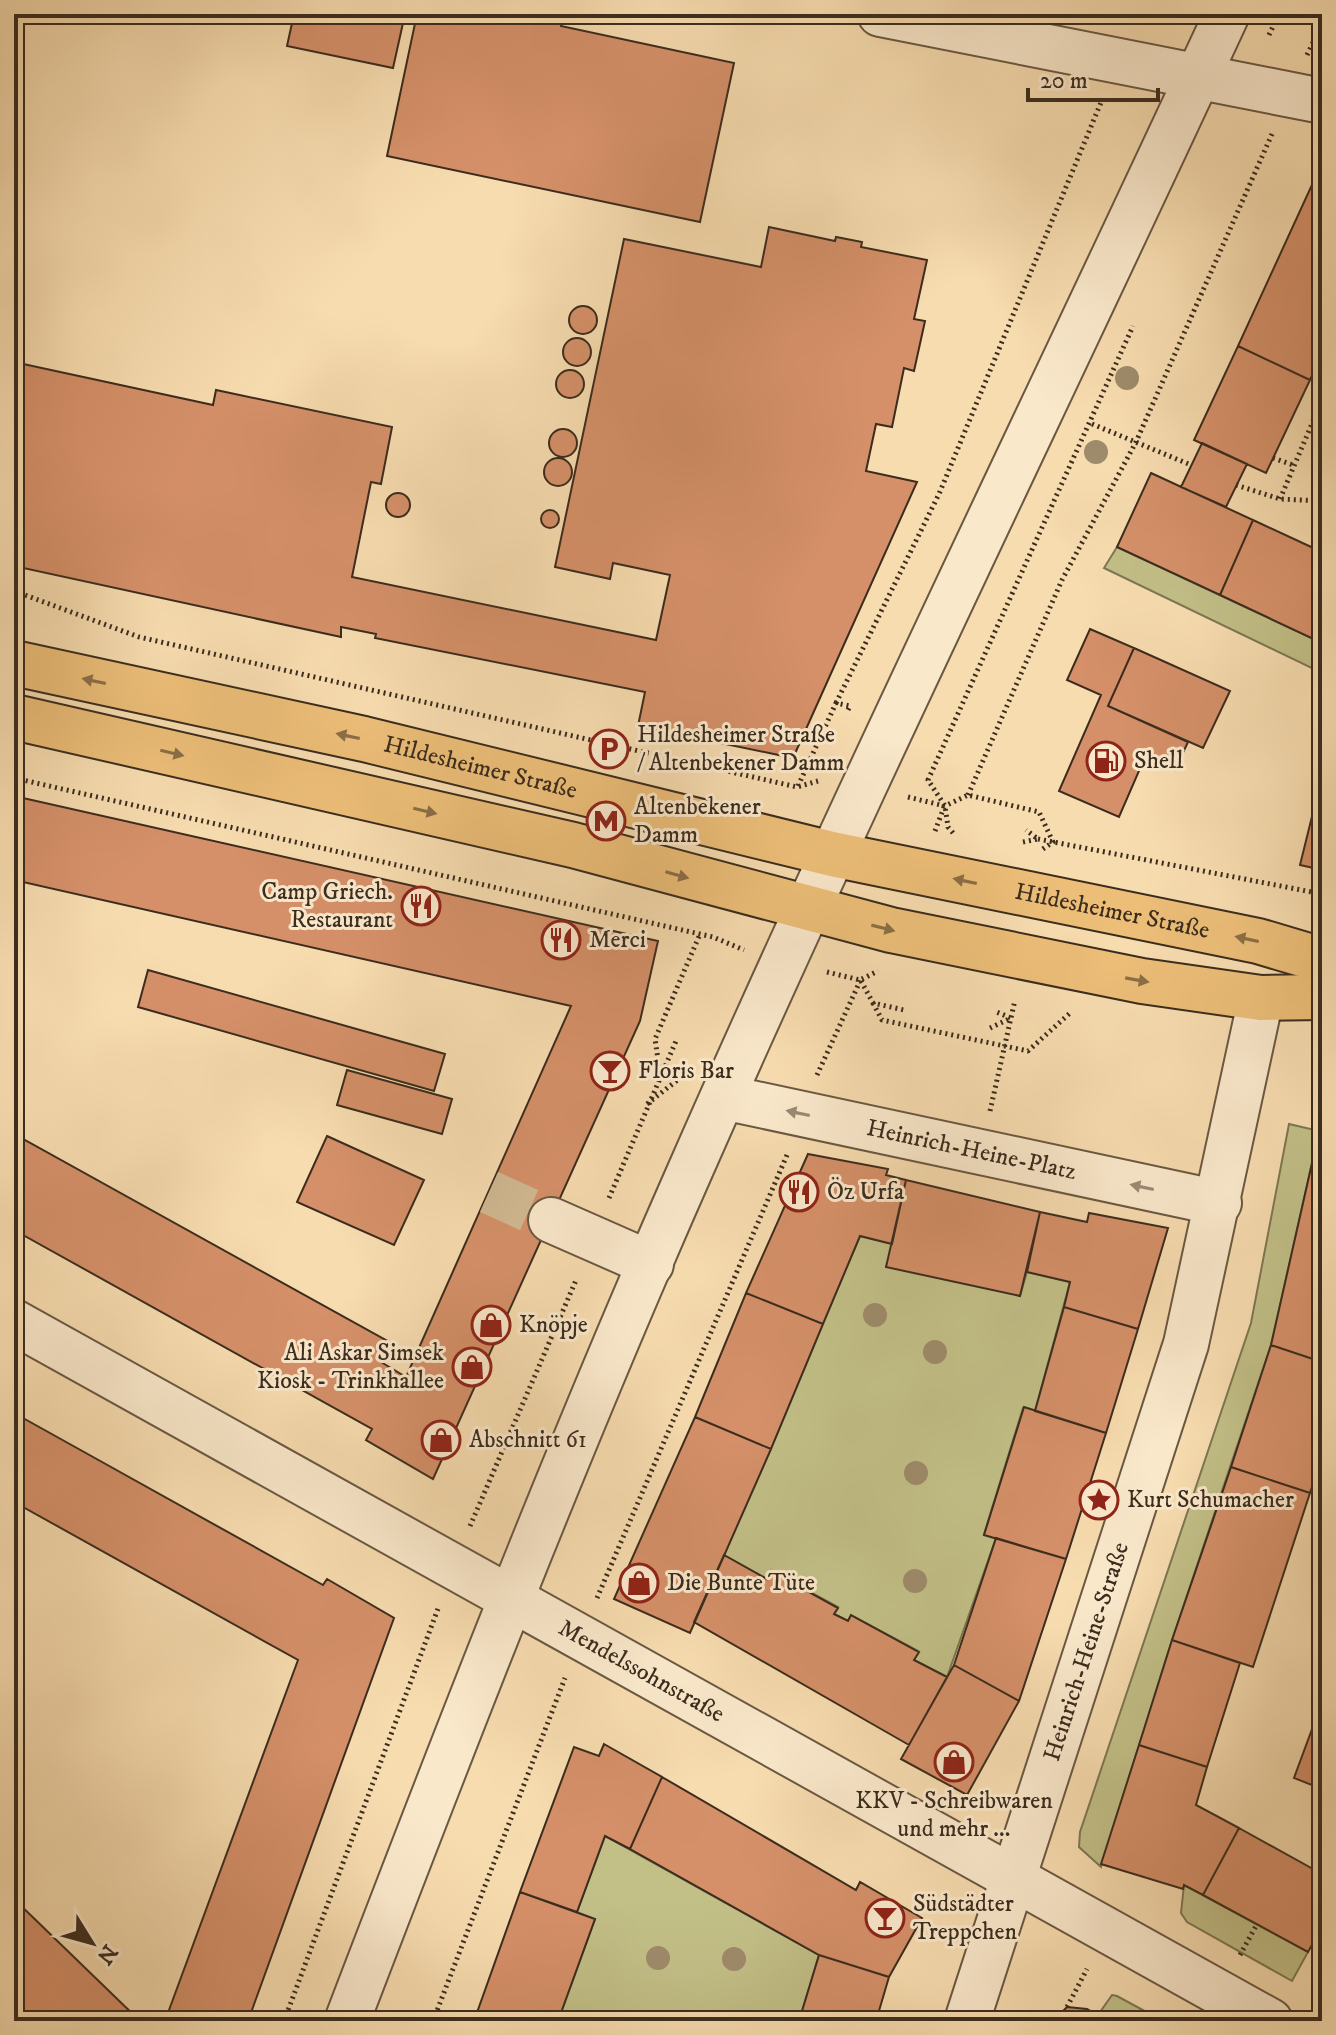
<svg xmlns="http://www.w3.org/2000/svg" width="1336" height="2035" viewBox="0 0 1336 2035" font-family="'IM FELL DW Pica',serif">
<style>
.green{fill:#c2bf87;stroke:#7e7652;stroke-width:2}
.building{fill:#d59069;stroke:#3b2c1e;stroke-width:2}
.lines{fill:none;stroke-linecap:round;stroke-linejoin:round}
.minor-tunnel{stroke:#d1b992;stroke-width:44;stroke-dasharray:44 22;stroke-linecap:butt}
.minor-casing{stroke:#6a5842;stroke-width:48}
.major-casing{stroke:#3b2c1e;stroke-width:48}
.path{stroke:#3b2c1e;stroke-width:5;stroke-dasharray:2 4;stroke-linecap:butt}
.minor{stroke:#fae8cb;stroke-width:44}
.major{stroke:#ecbe78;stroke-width:44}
.tree{fill:#9e8b6b}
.oneway{fill:#8b6e46}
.oneway2{fill:#9a8a74}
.labels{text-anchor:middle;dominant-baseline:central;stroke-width:6;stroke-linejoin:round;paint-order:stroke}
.poi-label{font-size:24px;fill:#3b2c1e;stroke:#fae8cb;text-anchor:start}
.street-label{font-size:24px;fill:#3b2c1e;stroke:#fae8cb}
</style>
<rect width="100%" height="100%" fill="#f7dcaf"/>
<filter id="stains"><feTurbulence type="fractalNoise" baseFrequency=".0025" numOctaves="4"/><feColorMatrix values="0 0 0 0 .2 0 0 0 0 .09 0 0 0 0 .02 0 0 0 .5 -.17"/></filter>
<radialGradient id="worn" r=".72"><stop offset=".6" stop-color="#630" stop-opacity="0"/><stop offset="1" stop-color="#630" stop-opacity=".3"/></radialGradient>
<!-- green -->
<path class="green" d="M1117,547L1322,643V673L1104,568Z
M1289,1124L1315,1130L1317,1141L1271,1345L1172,1640L1101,1867L1079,1847L1080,1832L1251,1323Z
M860,1236L892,1244L1020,1296L1027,1272L1070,1282L1035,1411L1023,1408L984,1534L996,1538L947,1677L914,1660L918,1651L851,1615L848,1621L834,1614L838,1607L771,1571L767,1579L724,1555Z
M605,1836L819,1955L799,2021H558L595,1919L577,1912Z
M1184,1885L1308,1952L1292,1981L1187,1922L1181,1913Z
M1112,1995L1117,1996L1163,2021H1108L1098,2015Z"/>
<!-- building -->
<path class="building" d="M294,14H405L393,68L287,46Z
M417,14H539L563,19L561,26L734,63L700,222L387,156Z
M1322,163V353L1310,380L1238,346Z
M769,227L835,241L836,237L862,242L861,247L927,260L914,319L925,321L914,371L904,368L892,427L876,424L866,471L917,482L793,758L638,726L645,692L375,638L376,634L341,627V637L14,566V362L213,405L216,390L392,427L381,484L371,482L352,577L656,640L670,575L613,563L610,579L555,567L624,239L761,267Z
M569 320a14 14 0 1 1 28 0a14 14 0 1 1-28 0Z
M563 352a14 14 0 1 1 28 0a14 14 0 1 1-28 0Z
M1238,346L1310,380L1266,473L1194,440Z
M556 384a14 14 0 1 1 28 0a14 14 0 1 1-28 0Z
M549 443a14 14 0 1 1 28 0a14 14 0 1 1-28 0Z
M1202,443L1247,464L1226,507L1181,487Z
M544 472a14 14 0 1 1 28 0a14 14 0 1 1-28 0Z
M1151,473L1253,520L1220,595L1117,547Z
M386 505a12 12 0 1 1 24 0a12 12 0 1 1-24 0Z
M541 519a9 9 0 1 1 18 0a9 9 0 1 1-18 0Z
M1253,520L1322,552V643L1220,595Z
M1090,629L1134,648L1108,706L1188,742L1175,770L1145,757L1119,817L1059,791L1101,695L1067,680Z
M1134,648L1230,691L1203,748L1108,706Z
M1322,776V870L1300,865Z
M14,796L658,941L640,1021L433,1479L366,1440L372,1429L14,1230V1134L391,1343L381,1362L406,1377L571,1006L14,880Z
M148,970L445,1054L434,1091L138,1007Z
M347,1070L452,1099L442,1134L337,1105Z
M1322,1103V1142L1313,1140Z
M327,1136L424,1180L394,1245L297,1202Z
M1317,1141L1322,1142V1362L1271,1345Z
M808,1154L888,1169L886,1175L906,1180L892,1244L860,1236L823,1324L746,1293Z
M906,1180L1040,1212L1020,1296L886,1267Z
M1040,1212L1087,1222L1089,1213L1168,1228L1138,1329L1064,1307L1070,1282L1027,1272Z
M746,1293L823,1324L771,1449L695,1417Z
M1064,1307L1138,1329L1106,1433L1035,1411Z
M1271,1345L1322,1362V1457L1310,1493L1231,1467Z
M1024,1407L1106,1433L1066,1559L984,1535Z
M14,1413L323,1585L327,1579L394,1618L248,2021H165L298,1660L14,1502Z
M695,1417L771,1449L690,1633L614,1599Z
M1231,1467L1310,1493L1253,1667L1172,1640Z
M996,1538L1066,1559L1019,1701L954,1665Z
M724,1555L767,1579L771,1571L838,1608L834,1614L848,1621L851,1615L919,1652L914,1660L947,1677L909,1745L694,1622Z
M1172,1640L1240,1663L1207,1767L1139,1745Z
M954,1665L1019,1701L967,1795L901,1759Z
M1322,1702V1789L1294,1778Z
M604,1744L662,1777L630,1849L605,1836L577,1912L520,1892L574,1747L599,1756Z
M1139,1745L1207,1767L1196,1805L1239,1828L1203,1895L1184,1885L1183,1889L1101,1864Z
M662,1777L856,1890L860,1882L922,1918L889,1977L819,1955L630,1849Z
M1239,1828L1322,1874V1927L1308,1952L1203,1895Z
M520,1892L595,1919L558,2021H474Z
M14,1899L140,2021H29L14,2006Z
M819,1955L889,1977L876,2021H799Z
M1067,2007L1087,2009L1107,2021H1053Z"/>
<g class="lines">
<!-- minor-tunnel -->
<path class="minor-tunnel" d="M489,1192L551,1220"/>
<!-- minor casing -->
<g class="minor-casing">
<g id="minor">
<path d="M880,14L1322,101"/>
<path id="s1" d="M723,1097L1219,1203"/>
<path d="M551,1220L651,1264"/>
<path id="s2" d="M14,1322L1270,2021"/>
<path d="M347,2021C456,1736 566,1452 689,1173C860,783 1048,401 1227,14"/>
<path id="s3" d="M967,2021L1186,1344L1261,998"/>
</g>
</g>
<!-- major casing -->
<g class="major-casing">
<g id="major">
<path id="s4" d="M14,663L364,739L832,854L1258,941L1322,960"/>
<path d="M14,717L573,845L891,930L1142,981L1261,998L1322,997"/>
</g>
</g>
<!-- path -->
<path class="path" d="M1269,35L1279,14
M1307,55L1322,24
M1319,359L1322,360
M1092,424L1191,465
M1273,458L1293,465
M1236,485L1280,499L1322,501
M1280,499L1322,400
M14,591L139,637L797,787L818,781
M836,703L939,494L1102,100
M14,778L713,937L744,950
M798,786L836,703L850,706L848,710
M968,795L1062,580L1136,442L1272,134
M908,797L945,806L968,795L1039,812L1053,842L1040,851
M935,831L944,807
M953,833L948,827L945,806L928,780L1133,326
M1038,839L1322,894
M1023,842L1038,839L1026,830
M827,972L860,980L878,971
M861,981L873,1003L904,1010
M873,1003L882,1020L1028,1051L1070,1013
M990,1028L1011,1018L994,1011
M660,1073L655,1039L700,934
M817,1075L861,979
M647,1104L680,1078
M990,1111L1015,1000
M609,1198L676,1041
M470,1526L577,1278
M597,1598L787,1155
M1240,1955L1257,1924
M1067,2007L1087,1969
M284,2021L439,1606
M433,2021L565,1678"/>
<!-- minor -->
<use href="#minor" class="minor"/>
<!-- major -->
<use href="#major" class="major"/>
</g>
<!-- trees -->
<g class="tree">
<circle cx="1127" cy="378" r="12"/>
<circle cx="1096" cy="452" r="12"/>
<circle cx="875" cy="1315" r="12"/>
<circle cx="935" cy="1352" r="12"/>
<circle cx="916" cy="1473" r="12"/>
<circle cx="915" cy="1581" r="12"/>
<circle cx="658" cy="1958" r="12"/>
<circle cx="734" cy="1959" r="12"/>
</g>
<!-- one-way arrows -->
<defs><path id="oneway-solid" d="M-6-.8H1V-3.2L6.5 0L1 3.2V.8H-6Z" transform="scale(2)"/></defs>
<g class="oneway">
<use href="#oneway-solid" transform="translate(94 681) rotate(-168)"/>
<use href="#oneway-solid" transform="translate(348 736) rotate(-168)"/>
<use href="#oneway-solid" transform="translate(172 753) rotate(13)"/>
<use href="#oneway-solid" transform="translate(425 811) rotate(13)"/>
<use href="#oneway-solid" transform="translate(677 875) rotate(16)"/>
<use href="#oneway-solid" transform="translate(965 881) rotate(-168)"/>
<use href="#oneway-solid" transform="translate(883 928) rotate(14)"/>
<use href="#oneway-solid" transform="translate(1247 939) rotate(-168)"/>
<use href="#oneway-solid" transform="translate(1137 980) rotate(10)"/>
</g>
<g class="oneway2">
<use href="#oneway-solid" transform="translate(798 1113) rotate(-168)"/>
<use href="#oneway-solid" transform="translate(1142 1187) rotate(-168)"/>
</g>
<!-- icons -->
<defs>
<g id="parking-ring" transform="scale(2)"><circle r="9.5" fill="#fae8cb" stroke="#8f2418" stroke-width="1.5"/><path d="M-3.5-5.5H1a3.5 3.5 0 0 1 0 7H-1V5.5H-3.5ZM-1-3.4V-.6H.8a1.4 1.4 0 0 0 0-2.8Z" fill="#8f2418"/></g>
<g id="fuel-ring" transform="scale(2)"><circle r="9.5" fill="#fae8cb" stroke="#8f2418" stroke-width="1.5"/><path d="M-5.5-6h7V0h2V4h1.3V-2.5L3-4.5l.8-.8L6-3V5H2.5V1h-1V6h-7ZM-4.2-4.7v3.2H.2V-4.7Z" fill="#8f2418"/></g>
<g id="metro-ring" transform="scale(2)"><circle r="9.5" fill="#fae8cb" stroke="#8f2418" stroke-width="1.5"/><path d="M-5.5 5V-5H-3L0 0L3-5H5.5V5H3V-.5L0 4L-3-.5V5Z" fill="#8f2418"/></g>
<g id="restaurant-ring" transform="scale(2)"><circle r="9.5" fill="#fae8cb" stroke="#8f2418" stroke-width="1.5"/><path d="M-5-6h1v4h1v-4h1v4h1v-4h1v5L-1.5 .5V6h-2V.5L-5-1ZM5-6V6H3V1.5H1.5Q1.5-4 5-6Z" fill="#8f2418"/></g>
<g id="bar-ring" transform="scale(2)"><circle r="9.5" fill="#fae8cb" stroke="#8f2418" stroke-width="1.5"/><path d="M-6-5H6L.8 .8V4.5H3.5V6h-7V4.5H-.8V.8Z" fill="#8f2418"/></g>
<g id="shop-ring" transform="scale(2)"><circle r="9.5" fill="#fae8cb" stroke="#8f2418" stroke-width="1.5"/><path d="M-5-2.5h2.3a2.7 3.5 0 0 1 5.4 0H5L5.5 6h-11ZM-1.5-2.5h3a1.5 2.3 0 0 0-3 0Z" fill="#8f2418"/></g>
<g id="sight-ring" transform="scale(2)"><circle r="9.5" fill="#fae8cb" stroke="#8f2418" stroke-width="1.5"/><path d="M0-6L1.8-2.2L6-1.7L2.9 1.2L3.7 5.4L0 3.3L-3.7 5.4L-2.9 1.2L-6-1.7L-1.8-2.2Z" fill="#8f2418"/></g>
</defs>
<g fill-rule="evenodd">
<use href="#parking-ring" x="609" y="749"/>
<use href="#fuel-ring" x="1106" y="761"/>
<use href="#metro-ring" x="606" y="821"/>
<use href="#restaurant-ring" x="421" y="906"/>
<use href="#restaurant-ring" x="561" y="940"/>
<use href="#bar-ring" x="610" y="1071"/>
<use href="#restaurant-ring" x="799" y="1192"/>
<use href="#shop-ring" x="491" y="1325"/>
<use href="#shop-ring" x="472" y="1367"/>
<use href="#shop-ring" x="441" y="1440"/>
<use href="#sight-ring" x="1099" y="1500"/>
<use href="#shop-ring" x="639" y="1583"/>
<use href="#shop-ring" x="954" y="1762"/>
<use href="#bar-ring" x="885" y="1918"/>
</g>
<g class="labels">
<!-- poi labels -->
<g class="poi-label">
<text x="637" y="735">Hildesheimer Straße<tspan x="637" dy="28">/ Altenbekener Damm</tspan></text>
<text x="1134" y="761">Shell</text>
<text x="634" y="807">Altenbekener<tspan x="634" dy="28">Damm</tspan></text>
<text x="393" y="892" text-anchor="end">Camp Griech.<tspan x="393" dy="28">Restaurant</tspan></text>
<text x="589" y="940">Merci</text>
<text x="638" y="1071">Floris Bar</text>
<text x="827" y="1192">Öz Urfa</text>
<text x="519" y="1325">Knöpje</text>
<text x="444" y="1353" text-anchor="end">Ali Askar Simsek<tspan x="444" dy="28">Kiosk - Trinkhallee</tspan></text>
<text x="469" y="1440">Abschnitt 61</text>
<text x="1127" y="1500">Kurt Schumacher</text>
<text x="667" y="1583">Die Bunte Tüte</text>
<text x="954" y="1801" text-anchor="middle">KKV - Schreibwaren<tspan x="954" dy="28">und mehr ...</tspan></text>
<text x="913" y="1904">Südstädter<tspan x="913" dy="28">Treppchen</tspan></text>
</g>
<!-- street labels -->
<g class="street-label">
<text stroke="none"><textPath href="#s4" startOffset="478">Hildesheimer Straße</textPath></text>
<text stroke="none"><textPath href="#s4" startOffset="1126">Hildesheimer Straße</textPath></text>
<text stroke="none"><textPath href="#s1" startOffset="254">Heinrich-Heine-Platz</textPath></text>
<text stroke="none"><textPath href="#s3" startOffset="388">Heinrich-Heine-Straße</textPath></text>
<text stroke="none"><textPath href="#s2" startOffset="718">Mendelssohnstraße</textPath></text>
</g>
</g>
<!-- margin -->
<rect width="1336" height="2035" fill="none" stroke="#f7dcaf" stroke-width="48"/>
<rect x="16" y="16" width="1304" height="2003" fill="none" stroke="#3b2c1e" stroke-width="4"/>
<rect x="24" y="24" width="1288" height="1987" fill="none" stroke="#3b2c1e" stroke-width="2"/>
<!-- north arrow -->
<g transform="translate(92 1943) rotate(127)" stroke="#fae8cb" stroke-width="6" paint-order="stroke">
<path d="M0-6L14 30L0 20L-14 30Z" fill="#3b2c1e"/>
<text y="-12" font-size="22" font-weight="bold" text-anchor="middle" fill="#3b2c1e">N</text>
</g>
<!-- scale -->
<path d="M1028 88v12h130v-12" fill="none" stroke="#3b2c1e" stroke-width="4"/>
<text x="1040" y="88" font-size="24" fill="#3b2c1e" stroke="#fae8cb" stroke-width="6" paint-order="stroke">20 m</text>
<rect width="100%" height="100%" filter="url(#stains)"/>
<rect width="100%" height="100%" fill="url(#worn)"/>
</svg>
